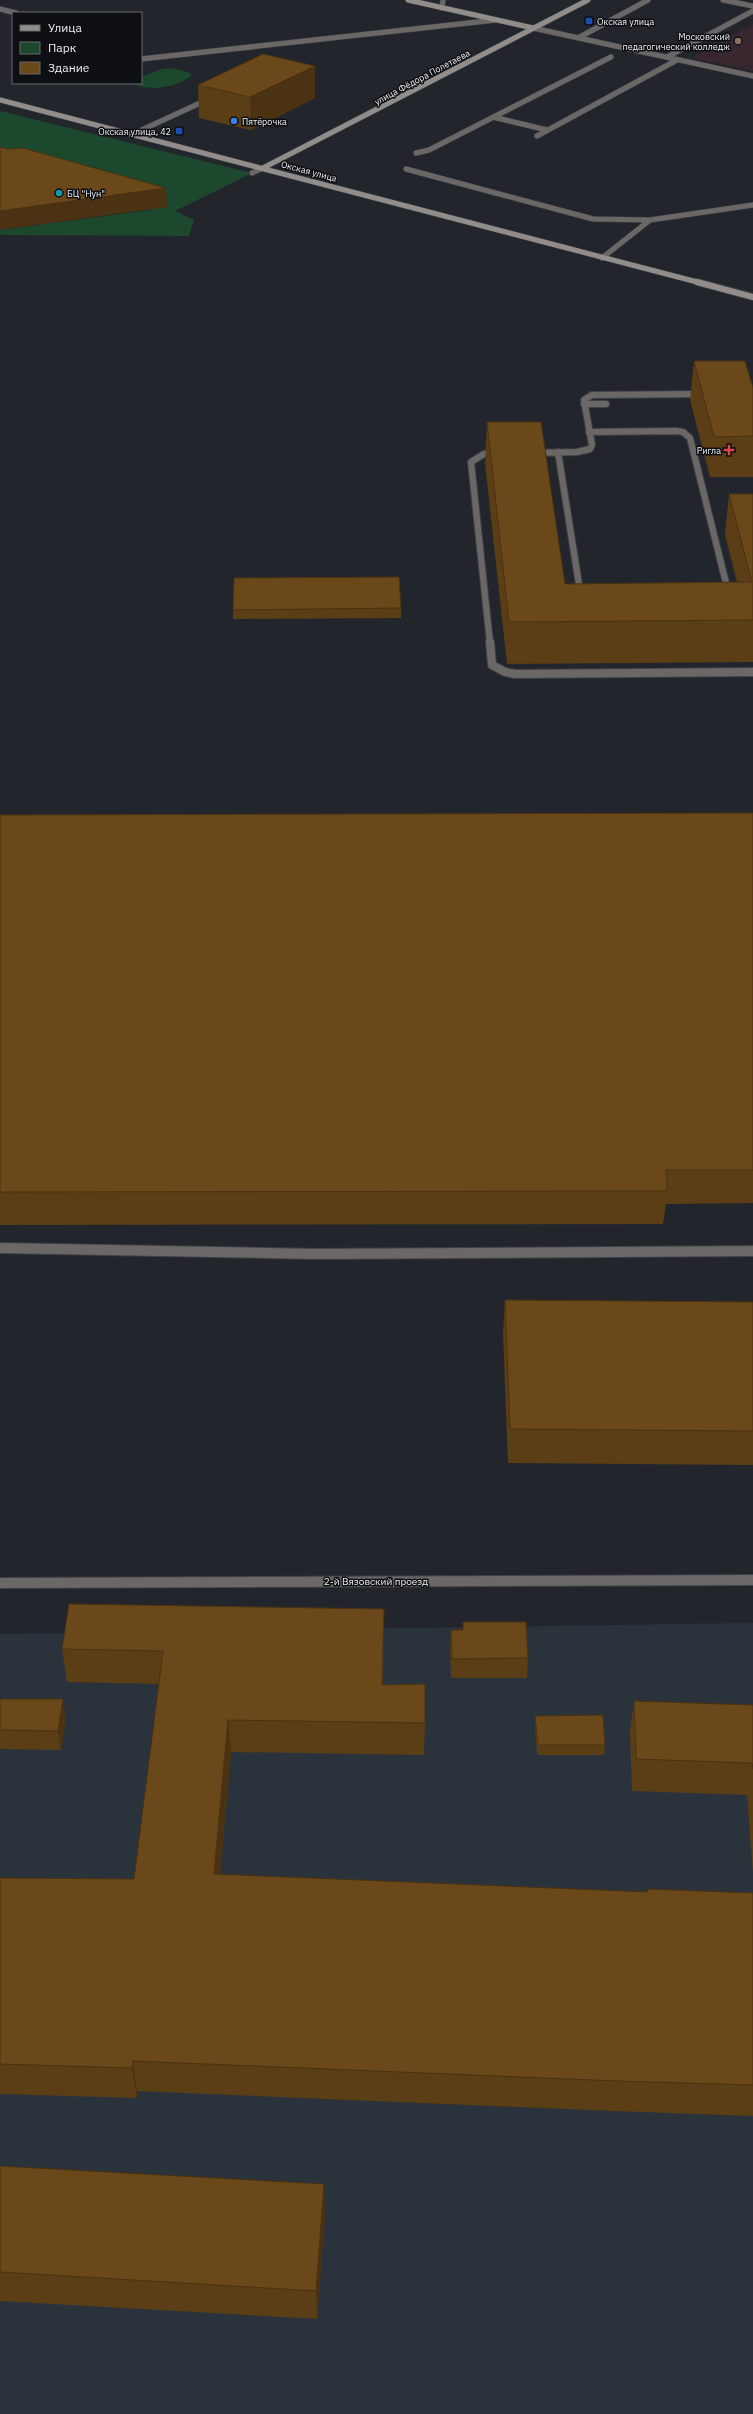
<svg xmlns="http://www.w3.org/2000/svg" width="753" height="2414" viewBox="0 0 753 2414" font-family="'IBM Plex Sans',sans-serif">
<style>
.built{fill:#2a323c}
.education{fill:#39272f}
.green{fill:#1c482d}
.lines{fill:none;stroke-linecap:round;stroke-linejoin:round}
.lane-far3-casing{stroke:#3f4248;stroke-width:6}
.lane-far2-casing{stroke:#3f4248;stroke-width:8}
.lane-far1-casing{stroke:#3f4248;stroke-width:10}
.lane-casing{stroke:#3f4248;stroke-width:12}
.street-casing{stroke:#3f4248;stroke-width:12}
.secondary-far1-casing{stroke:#3f4248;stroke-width:6}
.secondary-casing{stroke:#3f4248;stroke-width:8}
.lane-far3{stroke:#6b6766;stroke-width:5}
.lane-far2{stroke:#6b6766;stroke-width:6}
.lane-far1{stroke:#6b6766;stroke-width:8}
.lane{stroke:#6b6766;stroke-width:10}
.street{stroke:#6b6766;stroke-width:10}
.secondary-far1{stroke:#928c8a;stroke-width:5}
.secondary{stroke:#928c8a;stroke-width:6}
.wall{fill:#5b3e16}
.shaded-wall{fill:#4a3212}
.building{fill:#6a481a;stroke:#4a3212}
.transit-dot{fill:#1a4fb4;stroke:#0d0f12;stroke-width:1.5}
.education-dot{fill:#8d6e63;stroke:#0d0f12;stroke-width:1.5}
.shop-dot{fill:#3f7fe0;stroke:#0d0f12;stroke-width:1.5}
.culture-dot{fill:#0f9aa8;stroke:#0d0f12;stroke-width:1.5}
.health-dot{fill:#e0444e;stroke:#0d0f12;stroke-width:1.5}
.labels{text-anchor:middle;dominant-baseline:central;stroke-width:3;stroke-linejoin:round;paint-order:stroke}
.far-poi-label{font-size:9px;fill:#eef1f5;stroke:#0d0f12;text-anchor:start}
.far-street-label{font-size:9px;fill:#eef1f5;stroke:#0d0f12}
.street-label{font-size:10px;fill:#eef1f5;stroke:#0d0f12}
</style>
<rect width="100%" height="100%" fill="#22262c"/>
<!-- built -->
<path class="built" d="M753,1623V2414H0V1634Z"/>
<!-- education -->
<path class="education" d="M753,24V71L692,58Z"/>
<!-- green -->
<path class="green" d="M173,68L190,73L191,76C175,88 150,92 132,83H141V77L162,69Z
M0,111L252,173L175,211L194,220L189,236L4,235L0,234V230L150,210L0,163Z"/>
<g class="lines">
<!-- lane-far3 casing -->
<g class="lane-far3-casing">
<path id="lane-far3" d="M723,0L753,6
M442,8L443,0
M0,9L16,13
M533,28L753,76
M578,38L648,0
M667,57L753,11
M141,59L496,20
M493,117L547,130
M133,134L211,98
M537,136L677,60
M416,153L429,150L611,57
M406,169L593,219L650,220
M252,173L263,168
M602,258L650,220L753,205"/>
</g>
<!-- lane-far2 casing -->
<g class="lane-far2-casing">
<path id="lane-far2" d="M584,404H606
M589,432L676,431L683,432L690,438L729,595
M558,452L581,597
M533,453L577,452L590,449L592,445L584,400L592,395L703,394
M490,643L471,462L484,454L499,453"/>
</g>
<!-- lane-far1 casing -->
<g class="lane-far1-casing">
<path id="lane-far1" d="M490,642L492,665L505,672L515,674L753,672"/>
</g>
<!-- lane casing -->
<g class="lane-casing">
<path id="lane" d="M0,1248L316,1254L753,1251"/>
</g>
<!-- street casing -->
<g class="street-casing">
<path id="street" d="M0,1583L753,1580"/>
</g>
<!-- secondary-far1 casing -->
<g class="secondary-far1-casing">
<path id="secondary-far1" d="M408,0L533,28
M0,100L701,283
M263,168L588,0"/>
</g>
<!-- secondary casing -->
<g class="secondary-casing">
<path id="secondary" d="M697,282L753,297"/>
</g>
<!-- lane-far3 -->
<use href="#lane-far3" class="lane-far3"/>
<!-- lane-far2 -->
<use href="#lane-far2" class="lane-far2"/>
<!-- lane-far1 -->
<use href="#lane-far1" class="lane-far1"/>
<!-- lane -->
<use href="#lane" class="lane"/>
<!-- street -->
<use href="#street" class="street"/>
<!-- secondary-far1 -->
<use href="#secondary-far1" class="secondary-far1"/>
<!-- secondary -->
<use href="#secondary" class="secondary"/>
</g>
<!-- wall -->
<path class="wall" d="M315,66V98L251,130L199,118L198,85Z
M694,361L753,388V477H710L690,400Z
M487,422L565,584L737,582L725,535L729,494H753V662L507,664L485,463Z
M401,608V618L233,619V610Z
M753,813V1203L666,1204L663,1224L0,1225V815Z
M505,1300L753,1302V1465L508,1463L503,1334Z
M463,1622L528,1658L527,1678H451L450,1650L451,1630H463Z
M384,1642L383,1685L425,1723L424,1755L231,1752L220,1875L647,1892L648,1889L753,1893V2116L613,2111L137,2091V2098L0,2094V1878L134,1879L159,1684L67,1682L62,1649Z
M0,1699L66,1719L61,1750L0,1749Z
M634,1701L753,1705V1874L747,1795L632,1791L630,1733Z
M535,1716L605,1745L604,1755H537L535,1726Z
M0,2166L325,2214L317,2319L0,2301Z"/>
<!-- shaded-wall -->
<path class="shaded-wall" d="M315,66V98L251,130L250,97Z
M166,188L167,207L0,230V211Z
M384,1609V1642L382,1717V1685Z
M63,1699L66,1719L61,1750L58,1731Z
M228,1720L231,1752L217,1906L214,1874Z
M133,2061L137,2091V2098L132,2068Z
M324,2184L325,2214L317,2319L316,2291Z"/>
<!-- building -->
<path class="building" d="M263,54L315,66L250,97L198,85Z
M0,147L7,149L23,148L166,188L0,211Z
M694,361H745L753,388V436L714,437Z
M487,422H541L565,584L752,582L729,494H753V620L509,622Z
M399,577L401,608L233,610L234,578Z
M753,813V1170H666L667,1191L0,1192V815Z
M505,1300L753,1302V1431L510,1429Z
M69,1604L384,1609L382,1685L425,1684V1723L228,1720L214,1874L648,1892V1889L753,1893V2085L617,2081L133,2061L132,2068L0,2064V1878L134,1879L163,1651L62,1649Z
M463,1622H526L528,1658L452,1659L451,1630H463Z
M0,1699H63L58,1731L0,1730Z
M634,1701L753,1705V1769L752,1763L636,1759Z
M603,1715L605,1745H538L535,1716Z
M0,2166L324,2184L316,2291L0,2272Z"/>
<!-- markers -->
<g class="transit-dot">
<rect x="585" y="17" width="8" height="8" rx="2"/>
<rect x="175" y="127" width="8" height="8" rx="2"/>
</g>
<circle class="education-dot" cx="738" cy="41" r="4"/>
<circle class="shop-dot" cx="234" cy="121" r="4"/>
<circle class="culture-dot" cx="59" cy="193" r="4"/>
<path class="health-dot" d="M727 444h4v4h4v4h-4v4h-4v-4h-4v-4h4z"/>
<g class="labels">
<!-- far-poi labels -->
<g class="far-poi-label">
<text x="597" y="21">Окская улица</text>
<text x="730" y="36" text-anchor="end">Московский<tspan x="730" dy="10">педагогический колледж</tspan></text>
<text x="242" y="121">Пятёрочка</text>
<text x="171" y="131" text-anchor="end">Окская улица, 42</text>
<text x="67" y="193">БЦ "Нун"</text>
<text x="721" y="450" text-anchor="end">Ригла</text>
</g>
<!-- far-street labels -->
<g class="far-street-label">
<text transform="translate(422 77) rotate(-28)">улица Фёдора Полетаева</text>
<text transform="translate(309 171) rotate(15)">Окская улица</text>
</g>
<!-- street labels -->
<g class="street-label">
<text x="376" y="1581">2-й Вязовский проезд</text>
</g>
</g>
<!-- legend -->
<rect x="12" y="12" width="130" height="72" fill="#0d0f12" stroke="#67696d"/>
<rect x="20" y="25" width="20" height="6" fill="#928c8a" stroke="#67696d"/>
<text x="48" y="32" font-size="12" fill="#eef1f5">Улица</text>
<rect x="20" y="42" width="20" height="12" fill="#1c482d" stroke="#67696d"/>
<text x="48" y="52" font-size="12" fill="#eef1f5">Парк</text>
<rect x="20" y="62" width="20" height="12" fill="#6a481a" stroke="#67696d"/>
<text x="48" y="72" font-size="12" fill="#eef1f5">Здание</text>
</svg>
